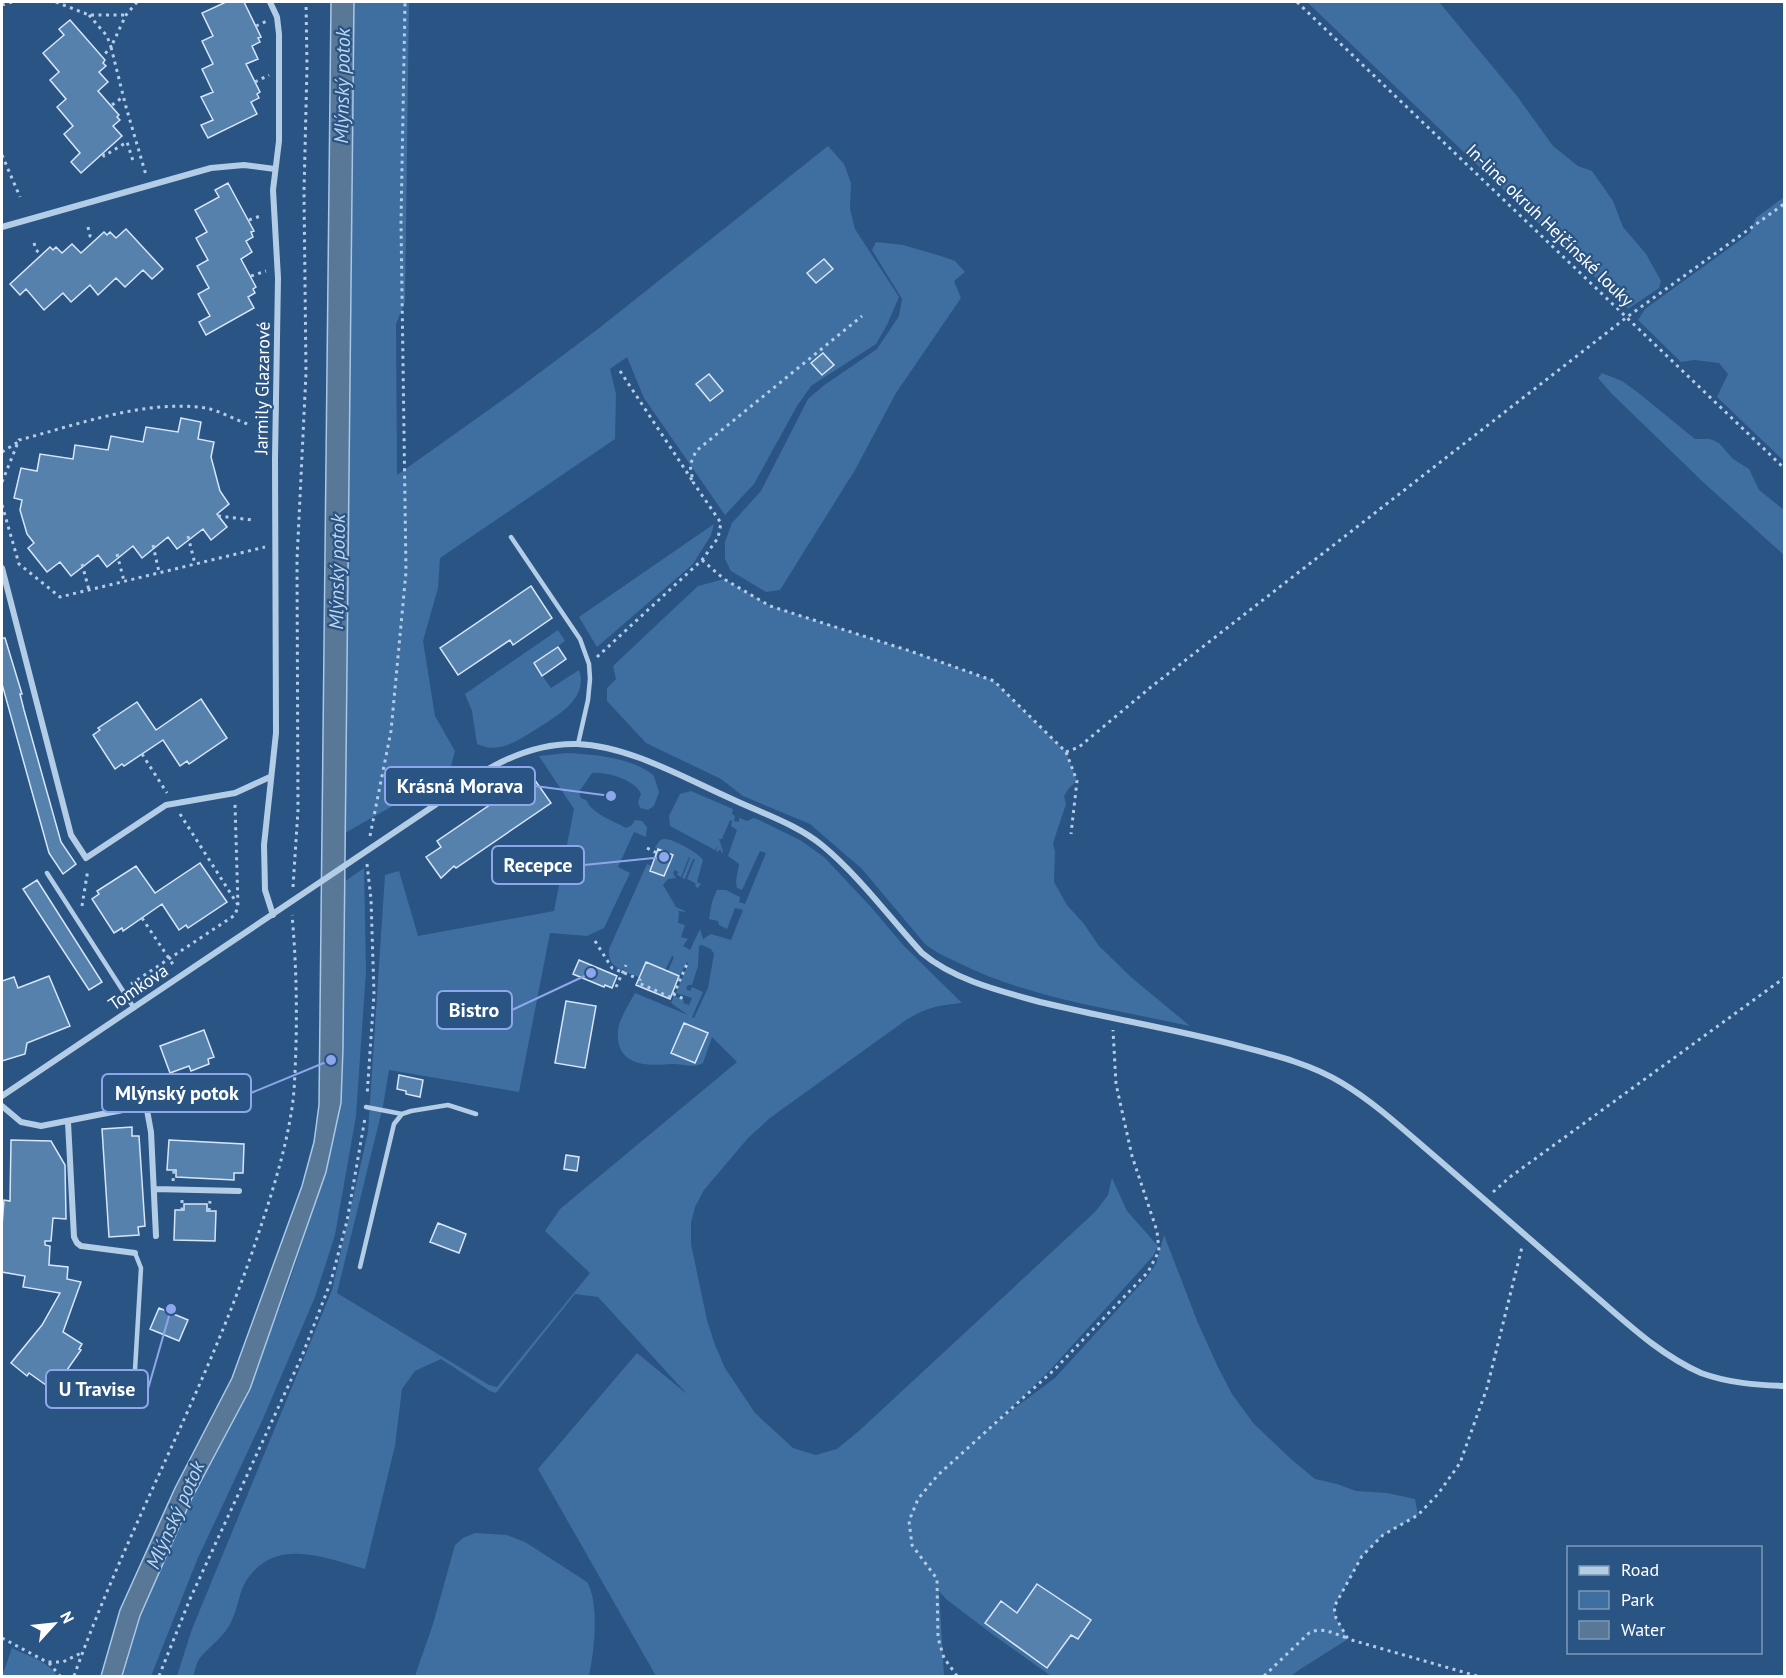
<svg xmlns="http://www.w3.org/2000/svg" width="1786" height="1678" viewBox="0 0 1786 1678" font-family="'PT Sans',sans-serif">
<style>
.green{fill:#3e6fa0;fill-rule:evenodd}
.water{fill:#597898;stroke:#a9c8e7;stroke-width:1.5}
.building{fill:#5681ad;stroke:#d7e6f6;stroke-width:1.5}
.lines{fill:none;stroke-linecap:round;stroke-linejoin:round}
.path{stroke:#b4cde7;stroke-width:3;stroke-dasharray:3 4.5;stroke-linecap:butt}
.service{stroke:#b4cde7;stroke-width:4.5}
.minor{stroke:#b4cde7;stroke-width:6}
.labels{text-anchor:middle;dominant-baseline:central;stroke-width:4.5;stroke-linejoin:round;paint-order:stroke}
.street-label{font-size:18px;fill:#fff;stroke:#2a5484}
.water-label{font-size:20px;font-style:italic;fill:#bfd7ee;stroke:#2a5484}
.leader{fill:none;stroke:#8ea6ec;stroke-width:2}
.callout-dot{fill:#8ea6ec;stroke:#2a5484;stroke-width:2}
.callout{fill:#2a5484;stroke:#8ea6ec;stroke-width:2}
.callout-label{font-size:20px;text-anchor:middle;font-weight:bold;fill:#fff}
</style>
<rect width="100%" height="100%" fill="#2a5484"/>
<!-- green -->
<path class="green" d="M354,2H409L405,302L396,324L397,475L511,394L598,329L828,146L844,164L851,183L850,209L855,229L899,297L887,325L876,344L811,386L797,406L754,484L725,515L644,398L627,357L610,369L616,394L615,439L440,558L438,588L423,641L435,716L455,751L449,774L345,833Z
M1307,2H1439L1517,96L1553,146L1578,166L1592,171L1613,201L1623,227L1646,254L1661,281L1659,288L1628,309Z
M1784,197V461L1717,397L1728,374L1719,363L1694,360L1681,362L1638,320L1645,309L1750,233L1756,218Z
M876,242L903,245L941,256L955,261L965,272L954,281L961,298L896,393L855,470L780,590L766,592L731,571L725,559V542L732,523L761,491L808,399L823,386L877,349L899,316L902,299L872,250Z
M1602,373L1622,381L1636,391L1695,439H1710L1719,443L1733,459L1749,469L1759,490L1784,510V555L1704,483L1611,393L1598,378Z
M714,524L711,535L693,564L597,647L579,617Z
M724,579L770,606L910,651L994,681L1066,752L1077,781L1069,788L1064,796L1066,804L1053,843L1055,852L1054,882L1067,905L1084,924L1099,946L1132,978L1190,1026C1113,1009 1032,999 961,964C949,958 936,953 925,944L862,869L810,824L743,796L721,779L646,743L607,701V688L616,679L613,666L698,586Z
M558,630L565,641L534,664L551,688L579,670C589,698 557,716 538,728C526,735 515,744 500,747C492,749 485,747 477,744L472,711L465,694Z
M567,753C592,754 635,758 654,776L659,792L654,806L648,810L640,808L638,802L641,794C636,780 606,771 592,773L579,792L581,798L586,800C592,814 614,821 626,828L632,825L635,820L642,821L647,827L646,837L634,832L618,867L630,873L604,928L587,936L550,933L519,1092L389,1070L383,1106L337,1293L489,1385L497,1387L590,1273L545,1231L560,1209L737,1062L712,1037L703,1063C693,1069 683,1063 671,1064C647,1066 615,1066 618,1031C619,1019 629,1004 635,993L688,1015L671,1003L674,996L684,1000L683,1003L689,1005L692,998L676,993L688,964L687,962L679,976L668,971L674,957L672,956L665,970L646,962L639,977L625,972L623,968L622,970C612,966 608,960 609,949L647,864L651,866L650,871L664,876L673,856L655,848C657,844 659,839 665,839C673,839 699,853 703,860L697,882L701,884L698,888L696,887L695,883L687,879L695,859H693L685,879L682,878L690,858L689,857L681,877L677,875L678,872L675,870L673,873L676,878L668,879L663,885L676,907L685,911V912L678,911L679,913L678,923L685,925L681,937L688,939L683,946L690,950L700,929L703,939L711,934L731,940L743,910L735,908L727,929L719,925L718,921L709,919L712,902L717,890H726L740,897L739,902L745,904L766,853L760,851L742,890L737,888L736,881L739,864L728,856L737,830L731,826L732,821L730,820L722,839H719L723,851L722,854L720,849L718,852L716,851L718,846L715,850L670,826L669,816L680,794L691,791L733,809L732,814L735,816L734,821L739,822V818L747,821L754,818L759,820L800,840L824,857L871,907L903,945L962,1003C939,1005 925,1008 906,1020L770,1118L748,1138L704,1190L695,1207L691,1223V1244L707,1320L715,1345L725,1368L755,1413L793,1448L816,1455L837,1449L860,1430L1096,1211L1108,1195L1112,1178L1127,1211L1158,1246L1153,1256L1051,1369L1007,1412L974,1438L1055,1378L1147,1277L1156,1264L1164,1235L1198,1323L1217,1365L1232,1394L1254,1424L1292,1460L1315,1479L1337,1484L1356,1491L1387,1493L1415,1499L1418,1515L1383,1535L1362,1556L1334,1607L1336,1618L1348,1639L1299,1670L1291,1676H1051L992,1634L946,1599L939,1591L944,1676H656L538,1469L637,1353L687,1394L598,1297L575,1294L496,1393L490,1391L441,1359L415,1371L402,1389L395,1446L365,1569C325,1558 275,1536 246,1581C239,1592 238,1608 232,1620C225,1637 210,1645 199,1659C196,1664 195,1671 193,1676H177L192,1629L332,1290L368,1132L385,875L399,871L418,936L554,911L574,809L539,756ZM702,945L711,949L714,954L708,988L694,1018L692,1017L703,992L692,987L690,991L686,989L688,985H692L698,966L699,946Z
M364,868L366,971L356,1116L335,1235L315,1297L262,1421L197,1560L151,1676H123L141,1615L191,1499L248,1391L289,1283L326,1171L341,1103L343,1048L344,882Z
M475,1533L507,1535L525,1542L587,1582C600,1605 594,1651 589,1676H415L433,1624L455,1545L463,1538Z
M12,1648C26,1655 50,1662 57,1676H2Z"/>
<!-- water -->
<path class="water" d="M331,2H354L343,1048L341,1103L326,1172L250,1389L192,1498L140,1616L122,1676H101L120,1610L175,1488L232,1378L302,1186L314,1142L319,1105Z"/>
<!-- building -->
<path class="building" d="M226,2H244L261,37L258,38L260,42L252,46L258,59L246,64L260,92L257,94L259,98L251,102L257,114L208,138L201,125L213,120L201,97L213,92L202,69L213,64L202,41L213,36L202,13Z
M70,20L105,60L103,63L106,66L99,72L108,82L98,91L119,115L117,117L120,120L113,126L122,136L81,173L71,162L80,153L64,134L73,126L57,107L66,99L50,80L59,72L43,53L64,35L59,29Z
M228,183L254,231L251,232L253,237L246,241L252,252L241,259L256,287L253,289L255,293L248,297L254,308L206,335L199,322L210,316L198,294L209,288L197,266L208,260L196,238L207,232L195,210L219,197L215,190Z
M126,229L163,269L152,279L143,270L125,287L116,278L98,295L90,285L71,302L63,293L44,310L26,289L20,295L10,284L50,247L53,250L56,247L62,253L72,244L81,253L104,232L107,235L110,232L116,238Z
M824,259L833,269L816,283L807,273Z
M823,353L834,365L822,375L811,363Z
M709,374L723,391L710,401L696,384Z
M181,418L201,422L198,439L214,442L211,457L220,491L229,504L217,514L227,527L211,540L203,529L177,549L168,537L142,558L133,546L107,567L98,555L71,576L60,562L47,572L28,548L34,543L27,534L20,510L22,500L14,498L21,468L37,471L40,454L73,459L75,445L108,450L111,436L143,442L146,427L178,432Z
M531,586L552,618L513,645L510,640L458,675L440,648Z
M2,638H5L22,694H20L24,710L61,842L76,864L63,874L49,853L2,684Z
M558,647L566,659L542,676L534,663Z
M201,699L227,738L189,764L187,761L180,766L163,740L124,766L122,764L115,769L93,735L100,730L98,728L137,702L156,730Z
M532,776L551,803L456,868L454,866L441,878L426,857L441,847L437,841Z
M658,849L673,855L664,876L650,871Z
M200,863L227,902L188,928L186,925L179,930L162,904L123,931L122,928L114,933L92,899L99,894L97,891L136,866L155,893Z
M37,880L102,982L89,990L23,889Z
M579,960L617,976L612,988L605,985L604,987L573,974Z
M646,962L679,976L670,999L636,985Z
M49,976L70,1026L27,1043L25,1054L2,1061V981L14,977L18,988Z
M566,1001L596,1006L585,1068L555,1063Z
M684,1023L708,1033L695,1063L671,1053Z
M204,1030L214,1057L208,1059L209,1064L191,1071L189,1066L170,1073L160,1046Z
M399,1075L423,1080L420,1097L406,1094V1091L397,1089Z
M132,1127V1136H139L145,1226L138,1227L139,1235L109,1237L102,1129Z
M11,1140L51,1141L65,1165L66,1219L53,1218L51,1241H45V1245L50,1246L49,1265L68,1267L67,1279L81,1282L63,1332L82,1344L79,1349L81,1350L53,1390L29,1373L27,1376L11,1363L42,1325L60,1293L23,1287L25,1276L2,1272V1226L4,1200L10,1201Z
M169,1140L244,1144L243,1173H234V1180L176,1177V1170H167Z
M566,1155L579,1157L577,1171L564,1169Z
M184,1204H207V1211H216L215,1241L174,1240L175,1210H184Z
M438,1223L466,1234L459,1253L430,1242Z
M159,1308L188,1320L179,1341L150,1329Z
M1037,1584L1091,1620L1078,1639L1071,1635L1047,1668L985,1623L1001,1601L1017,1613Z"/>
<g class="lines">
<!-- path -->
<path class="path" d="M56,2L89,15H126
M137,2L126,15L111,47L126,107L146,175
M1297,2L1784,468
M2,5L12,2
M89,15L107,36L111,47L102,57
M256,26L267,21
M255,82L269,75
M112,105L123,97
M103,154L104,156L127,142L134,164
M2,155L20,197
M249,220L263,215
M88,227L90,236L94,240
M34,243L36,250L42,255
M251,276L266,271
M620,371L692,480
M2,452L18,442
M2,482L19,440C77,425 145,399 206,408C220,411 236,420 250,425
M2,505L19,564L60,597L265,547
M218,516L253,520
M188,536L195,564
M153,545L159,572
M117,554L124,581
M702,560L724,579L770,606L910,651L994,681L1066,752L1077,781L1071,834
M82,564L89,590
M597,657L702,560L718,538L721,523L693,482L690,465L696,451L862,316
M1066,752L1079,747L1151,687L1627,317L1784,204
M142,754L167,793
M180,814L238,905
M370,836L391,731L406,572L401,223L405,2
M647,848L657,853
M367,864L371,899L374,994L367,1096
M293,887L298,810L297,560L306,373L304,192L307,66L306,2
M82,906L88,869
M142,918L174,966
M595,941L612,968L639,979L640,980L639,983L672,998L687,964
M131,984L235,915L238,906L235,804
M616,987L626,965
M673,994L684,999
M173,1181L174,1170
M1493,1192L1510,1177L1784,978
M182,1200V1210
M209,1211L210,1201
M2,1638L47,1662H63L81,1653
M49,1663L60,1676
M74,1676C127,1528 206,1390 256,1241C270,1199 284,1157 291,1114C295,1092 295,1069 296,1046C297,1002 296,959 292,915
M159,1676L190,1599L302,1356L331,1281L347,1221L365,1118
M957,1676L944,1658L938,1638L937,1579L912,1545L909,1521L918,1499L938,1475L1055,1369L1148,1272L1159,1251L1157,1231L1132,1156L1116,1084L1113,1030
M1264,1676L1309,1633C1322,1626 1335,1634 1347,1638
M1477,1676L1348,1639L1336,1618L1334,1607L1362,1556L1383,1535L1418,1515L1438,1494L1460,1463L1487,1388L1522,1247"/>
<!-- service -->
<path class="service" d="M511,537L580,639L589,664L590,679L588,700L578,744
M47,873L134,1008
M366,1107L402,1114
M360,1267L394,1124L402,1114L411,1111L448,1105L476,1114
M122,1399L135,1370L141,1268L135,1253"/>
<!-- minor -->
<path class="minor" d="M270,2L277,17L279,34V141L273,190L278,278L275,459L276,733L264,845L265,890L273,915
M2,227L211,168L244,165L275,169
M2,568L71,835L86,858L166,805L235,793L270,777
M2,1096L490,768C517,753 545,743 577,744C630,746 686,779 734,800C764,814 798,825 823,846C860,877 889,917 922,953C954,980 1000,991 1040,1002C1106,1018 1174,1029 1239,1046C1274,1055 1311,1064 1342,1083C1377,1104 1408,1134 1439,1160C1491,1205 1542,1250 1593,1294C1627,1323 1660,1355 1701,1373C1728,1383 1757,1385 1784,1386
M2,1106L21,1122L41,1126L138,1107L147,1110L151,1132L156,1236
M68,1122L74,1237L77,1243L81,1246L135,1253
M154,1189L239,1191"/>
</g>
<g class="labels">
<!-- street labels -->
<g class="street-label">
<text transform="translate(1550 225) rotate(44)">In-line okruh Hejčínské louky</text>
<text transform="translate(262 388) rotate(-89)">Jarmily Glazarové</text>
<text transform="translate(138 987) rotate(-34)">Tomkova</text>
</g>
<!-- water labels -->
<g class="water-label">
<text transform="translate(342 86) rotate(-89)">Mlýnský potok</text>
<text transform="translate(337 572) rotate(-89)">Mlýnský potok</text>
<text transform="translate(175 1515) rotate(-66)">Mlýnský potok</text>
</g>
</g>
<!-- callouts -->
<path class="leader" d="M611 796L535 786M664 857L584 865M591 973L512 1010M331 1060L251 1093M171 1309L148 1389"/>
<g class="callout-dot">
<circle cx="611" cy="796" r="6"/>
<circle cx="664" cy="857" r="6"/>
<circle cx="591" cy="973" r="6"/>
<circle cx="331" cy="1060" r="6"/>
<circle cx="171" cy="1309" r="6"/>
</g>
<g class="callout">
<rect x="385" y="767" width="150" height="38" rx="6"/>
<rect x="492" y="846" width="92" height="38" rx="6"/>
<rect x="437" y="991" width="75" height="38" rx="6"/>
<rect x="102" y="1074" width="149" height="38" rx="6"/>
<rect x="46" y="1370" width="102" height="38" rx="6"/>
</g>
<g class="callout-label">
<text x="460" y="793">Krásná Morava</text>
<text x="538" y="872">Recepce</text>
<text x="474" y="1017">Bistro</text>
<text x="177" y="1100">Mlýnský potok</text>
<text x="97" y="1396">U Travise</text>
</g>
<!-- border -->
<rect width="1786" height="1678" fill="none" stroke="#ffffff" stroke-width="6"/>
<!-- legend -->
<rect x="1567" y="1546" width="195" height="108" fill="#2a5484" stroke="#7f98b5" stroke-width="1.5"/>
<rect x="1579" y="1566" width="30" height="9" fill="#b4cde7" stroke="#7f98b5" stroke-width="1.5"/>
<text x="1621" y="1576" font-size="18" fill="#ffffff">Road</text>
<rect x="1579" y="1591" width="30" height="18" fill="#3e6fa0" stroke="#7f98b5" stroke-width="1.5"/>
<text x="1621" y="1606" font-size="18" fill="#ffffff">Park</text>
<rect x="1579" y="1621" width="30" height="18" fill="#597898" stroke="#7f98b5" stroke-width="1.5"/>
<text x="1621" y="1636" font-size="18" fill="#ffffff">Water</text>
<!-- north arrow -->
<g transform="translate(54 1624) rotate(63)" stroke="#2a5484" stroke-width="4.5" paint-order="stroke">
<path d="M0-4.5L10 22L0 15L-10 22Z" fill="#ffffff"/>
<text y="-9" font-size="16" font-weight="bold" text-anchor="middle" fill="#ffffff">N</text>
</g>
</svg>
